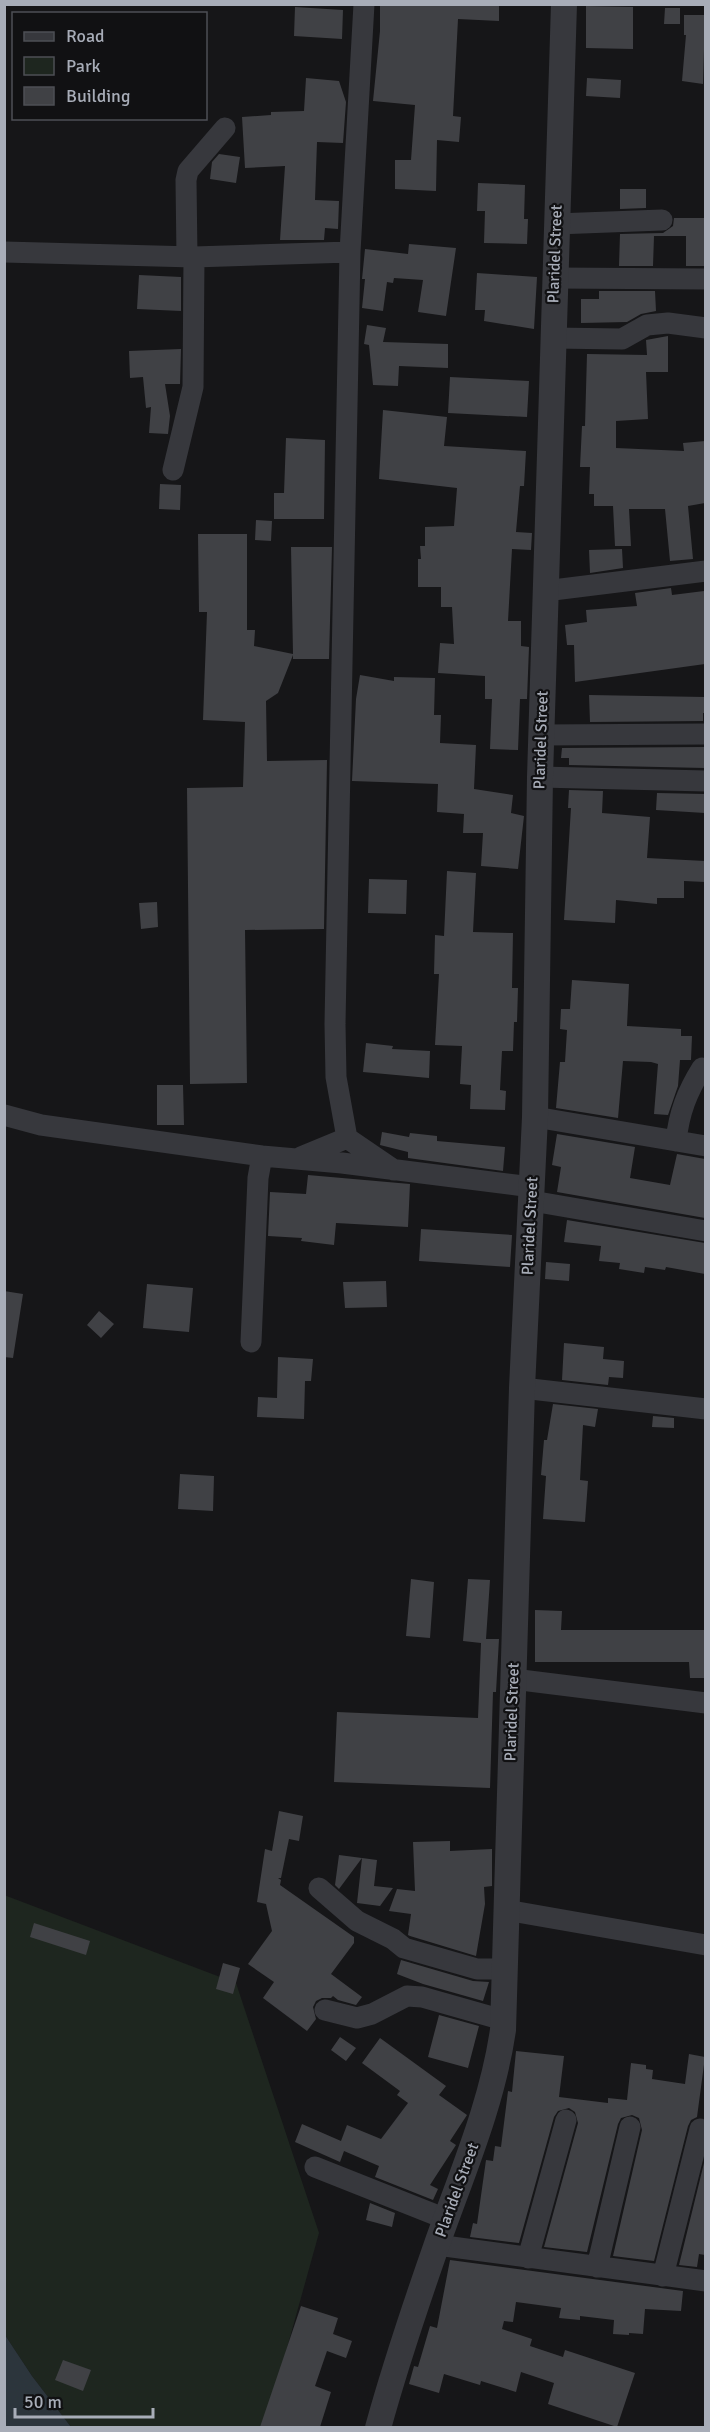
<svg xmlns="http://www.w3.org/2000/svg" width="710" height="2432" viewBox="0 0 710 2432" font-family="Signika,sans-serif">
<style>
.green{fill:#1e261f}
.water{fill:#2c353c}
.building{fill:#404145}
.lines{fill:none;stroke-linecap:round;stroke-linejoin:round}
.minor{stroke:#37383d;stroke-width:21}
.tertiary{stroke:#37383d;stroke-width:26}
.labels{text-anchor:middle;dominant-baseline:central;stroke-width:4.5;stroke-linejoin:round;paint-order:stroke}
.street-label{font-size:16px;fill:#a8adb8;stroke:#111113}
</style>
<rect width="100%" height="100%" fill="#161618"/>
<!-- green -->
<path class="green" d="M4,1895L236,1983L319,2233L265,2427H71L32,2376L5,2335Z"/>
<!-- water -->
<path class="water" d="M5,2335L32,2376L71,2427H5Z"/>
<!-- building -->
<path class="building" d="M380,4H499V21L458,19L453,116L461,117L459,142L437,140L436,191L395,189V160H411L415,105L373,101L380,31Z
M586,6L633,7V49L586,48Z
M295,7L343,10L342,39L294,36Z
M665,8H680V24H664Z
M684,15H705L703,84L682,81L686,35H684Z
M306,78L339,81L346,102L343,143L317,142L315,200L339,201L338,229L325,228L324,240H280L285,166L245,168L242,117L271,115V112L304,111Z
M587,78L621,80L620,98L586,96Z
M219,154L240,157L236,183L210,179L212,162Z
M478,183L525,185L524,219H528L527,244L484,243L485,211H477Z
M620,189H646V208L620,209Z
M674,218H705V266H686V236H654L653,266H619L620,234L663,233L673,226Z
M409,244L456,248L446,316L418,312L423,280L394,278L393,283L387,282L383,311L362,308L365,279H362L365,249L408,254Z
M477,273L537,277L534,329L484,321L485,310H475Z
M139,275L181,277V311L137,309Z
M599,291H655L656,311L641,314L627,322L581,323V299H599Z
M367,325L386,328L383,342L448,344V368L399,366L398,386L373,385L369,345L364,344Z
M668,336V372H646L648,419L616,421V448L684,451L683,443L705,441V503L688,506L693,559L670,561L665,509H629L631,546H615L613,506H594V494H589L590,467H580L582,426H585L587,354L647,355L646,340Z
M181,349L180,384H165L170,416L168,434L149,433L151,407L146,408L143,377L130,378L129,351Z
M450,377L529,381L527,417L448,413Z
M383,410L447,417L444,446L526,451L524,486H520L516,532L532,533L531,550L512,549L508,621H521V646L529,647L527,699H520L518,750L490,749L492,699H485V676L438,673L440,643L454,644L452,607H441V587H418V559H421L420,546H425V527L454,526L457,488L379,479Z
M286,438L325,440L324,519H274V493H284Z
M160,484L181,485L180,510L159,509Z
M256,520L272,521L271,541L255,540Z
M198,534H247V630H255L254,646L293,654L291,547H332L329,659H293V655L278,693L266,701L267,761L327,760L324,929L245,930L247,1083L190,1084L187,788L243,787L245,722L203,720L207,612H199Z
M622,549L623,568L590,573L589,550Z
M671,588L672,595L704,591L705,664L575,682L574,645H567L565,625L587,622L586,610L637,606L635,593Z
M360,675L394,681V677L435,678L434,715H441L440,743L476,745L474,789L513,795L511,813L524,816L518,869L481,866L483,833H463L464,814L437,812L438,784L352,781L356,699Z
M589,695L705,697V713H703V721L590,722Z
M704,747L705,768L569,765V758H561L562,748Z
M569,790L603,791L602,813L650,817L647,858L705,861V882L684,881V898H657V904L616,900L615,923L564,920L571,808H568Z
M657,793L705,794V813L656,810Z
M447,871L476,873L473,932L513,933L512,988H518L517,1022H514L513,1051H502L500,1090L506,1091L505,1110L470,1109L471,1085L460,1084L462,1046L435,1045L439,974H434L435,935L444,936Z
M369,879L407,880L406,914L368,913Z
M157,902L158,927L141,929L139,903Z
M572,980L629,984L627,1026L681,1029V1036H692L691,1060H680L678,1086L668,1115L654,1114L658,1064L651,1062L623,1061L618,1118L556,1108L560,1062H565L567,1030L560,1029L561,1009H570Z
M366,1043L393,1046L392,1049L430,1051L429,1078L363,1072Z
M157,1085H183L184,1125H157Z
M382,1132L409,1137L410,1133L437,1136V1141L505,1147L503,1171L408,1158V1152L380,1145Z
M557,1134L635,1147L630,1178L670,1185L677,1154L705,1159V1218L557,1192L561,1167L552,1165Z
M308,1175L410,1184L408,1227L336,1223L334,1245L301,1241L302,1238L268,1236L270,1192L306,1194Z
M567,1220L705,1243V1274L666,1267L665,1270L645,1267L644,1273L619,1269L620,1263L599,1261L601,1246L564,1242Z
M421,1229L512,1235L510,1267L419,1261Z
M546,1262L570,1264L569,1281L545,1279Z
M386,1281L387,1307L345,1308L343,1282Z
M147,1284L193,1288L189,1332L143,1328Z
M4,1291L23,1294L13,1358L4,1357Z
M99,1311L114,1324L101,1338L87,1325Z
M564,1343L604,1347L603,1359L624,1361L623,1378L609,1377L608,1385L562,1380Z
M278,1357L313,1359L311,1381H305L304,1419L257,1417L258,1397L277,1398Z
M553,1404L598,1409L595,1427L583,1425L580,1480L588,1481L585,1522L543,1519L546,1476L541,1475L544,1440H547Z
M653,1416L674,1418V1428L652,1427Z
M180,1474L214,1476L213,1511L178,1509Z
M411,1579L434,1582L430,1638L406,1636Z
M468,1579L490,1580L486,1639H499L496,1692H493L490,1788L334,1782L337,1712L478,1718L481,1643L463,1641Z
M535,1610L562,1611L561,1630H705V1678H690L689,1662H535Z
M279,1811L303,1816L299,1841L289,1839L281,1878H278L281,1880L280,1885L354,1937V1943L331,1974L362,1997L356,2005L338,2000L333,1996L331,1998H322L316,2001L313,2007L316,2019L307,2031L263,1998L274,1982L248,1964L272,1931L266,1904L257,1902L265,1849L272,1851Z
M450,1841V1851L492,1849V1886L484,1887L485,1904L476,1956L410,1936L408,1935L411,1914L389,1911L397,1889L415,1891L413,1842Z
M339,1855L362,1858L339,1889L335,1885Z
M362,1858L377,1860L374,1886L393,1888L380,1906L357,1903Z
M34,1923L90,1941L86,1955L30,1937Z
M401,1960L473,1981L489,1982L483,2001L423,1984L397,1974Z
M223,1963L240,1968L233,1994L216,1989Z
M439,2015L479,2026L468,2068L428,2057Z
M340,2037L356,2048L346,2061L331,2050Z
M380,2038L446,2086L439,2095L467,2115L450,2141L456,2145L430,2185L438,2189L433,2200L375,2177L379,2166L344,2151L340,2162L295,2142L302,2124L341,2141L347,2125L381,2139L408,2103L397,2095L400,2091L362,2063Z
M516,2051L564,2056L559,2097L608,2103V2098L627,2100L631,2063L646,2065V2069L653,2070L652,2079L685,2084L689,2054L705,2057L697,2117L691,2120L688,2126L654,2261L613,2256L642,2130L639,2118L632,2115L621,2118L618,2124L587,2252L544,2247L578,2123L575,2112L569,2108L558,2111L554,2117L519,2243L470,2237L473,2223L477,2224L486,2160L493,2161L495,2146L501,2147L508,2091L512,2092Z
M704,2163L705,2255L699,2254L697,2267L679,2265Z
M370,2203L395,2213L392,2227L366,2220Z
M450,2260L683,2291L681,2311L645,2309L643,2334L629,2333V2335L613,2334L614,2320L580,2316V2320L559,2318L561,2308L516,2302L513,2322L504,2321L502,2329L532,2339L530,2346L563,2357L565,2350L635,2373L617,2427L548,2404L554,2383L521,2372L516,2392L481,2381L480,2385L444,2374L439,2393L409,2384L414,2366L418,2367L430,2326L437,2328Z
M301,2306L338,2318L333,2334L352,2341L346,2358L327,2351L315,2386L331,2392L320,2427H260Z
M63,2360L91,2370L83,2391L55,2380Z"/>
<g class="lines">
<!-- minor -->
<path class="minor" d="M364,4L350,252L335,1024L336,1077L347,1138L394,1170
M556,224L662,220
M4,252L194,257
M187,257L186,180L188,171L225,128
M554,278L706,279
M553,338L622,339L647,325L668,323L706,328
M173,470L193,387L194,257L350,252
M545,591L706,571
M541,735L706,734
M540,777L706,781
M4,1115L41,1125L262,1156L342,1163L532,1187
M535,1117L706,1146
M676,1141C679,1113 687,1092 702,1068
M301,1157L347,1138
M532,1201L706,1231
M251,1342L258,1178L262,1156
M522,1388L706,1409
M513,1679L706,1703
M319,1888L357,1921L393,1939L404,1948L477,1969H505
M506,1910L706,1945
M325,2010L357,2018L372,2014L407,1996L422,1997L503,2020
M315,2167L446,2219
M437,2245L706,2281
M528,2258L566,2120
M597,2267L630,2127
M663,2276L700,2129"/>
<!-- tertiary -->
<path class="tertiary" d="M378,2428C395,2366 416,2304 437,2244C462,2173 492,2105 503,2030L522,1388L535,1117L540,777L564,4"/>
</g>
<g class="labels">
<!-- street labels -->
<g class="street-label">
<text transform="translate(555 254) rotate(-88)">Plaridel Street</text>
<text transform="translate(541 740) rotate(-88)">Plaridel Street</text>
<text transform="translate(530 1226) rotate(-87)">Plaridel Street</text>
<text transform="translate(512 1712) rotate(-88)">Plaridel Street</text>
<text transform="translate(457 2190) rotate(-70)">Plaridel Street</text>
</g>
</g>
<!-- border -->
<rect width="710" height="2432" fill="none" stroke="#a8adb8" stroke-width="12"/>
<!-- legend -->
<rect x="12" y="12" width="195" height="108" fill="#111113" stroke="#4d4f55" stroke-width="1.5"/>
<rect x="24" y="32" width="30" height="9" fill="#37383d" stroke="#4d4f55" stroke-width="1.5"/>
<text x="66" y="42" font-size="18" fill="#a8adb8">Road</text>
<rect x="24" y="57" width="30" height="18" fill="#1e261f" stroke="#4d4f55" stroke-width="1.5"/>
<text x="66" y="72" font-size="18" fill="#a8adb8">Park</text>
<rect x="24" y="87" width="30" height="18" fill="#404145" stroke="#4d4f55" stroke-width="1.5"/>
<text x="66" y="102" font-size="18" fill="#a8adb8">Building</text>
<!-- scale -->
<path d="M15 2408v9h138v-9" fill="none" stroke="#a8adb8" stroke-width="3"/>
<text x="24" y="2408" font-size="18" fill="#a8adb8" stroke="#111113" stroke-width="4.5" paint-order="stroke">50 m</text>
</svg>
